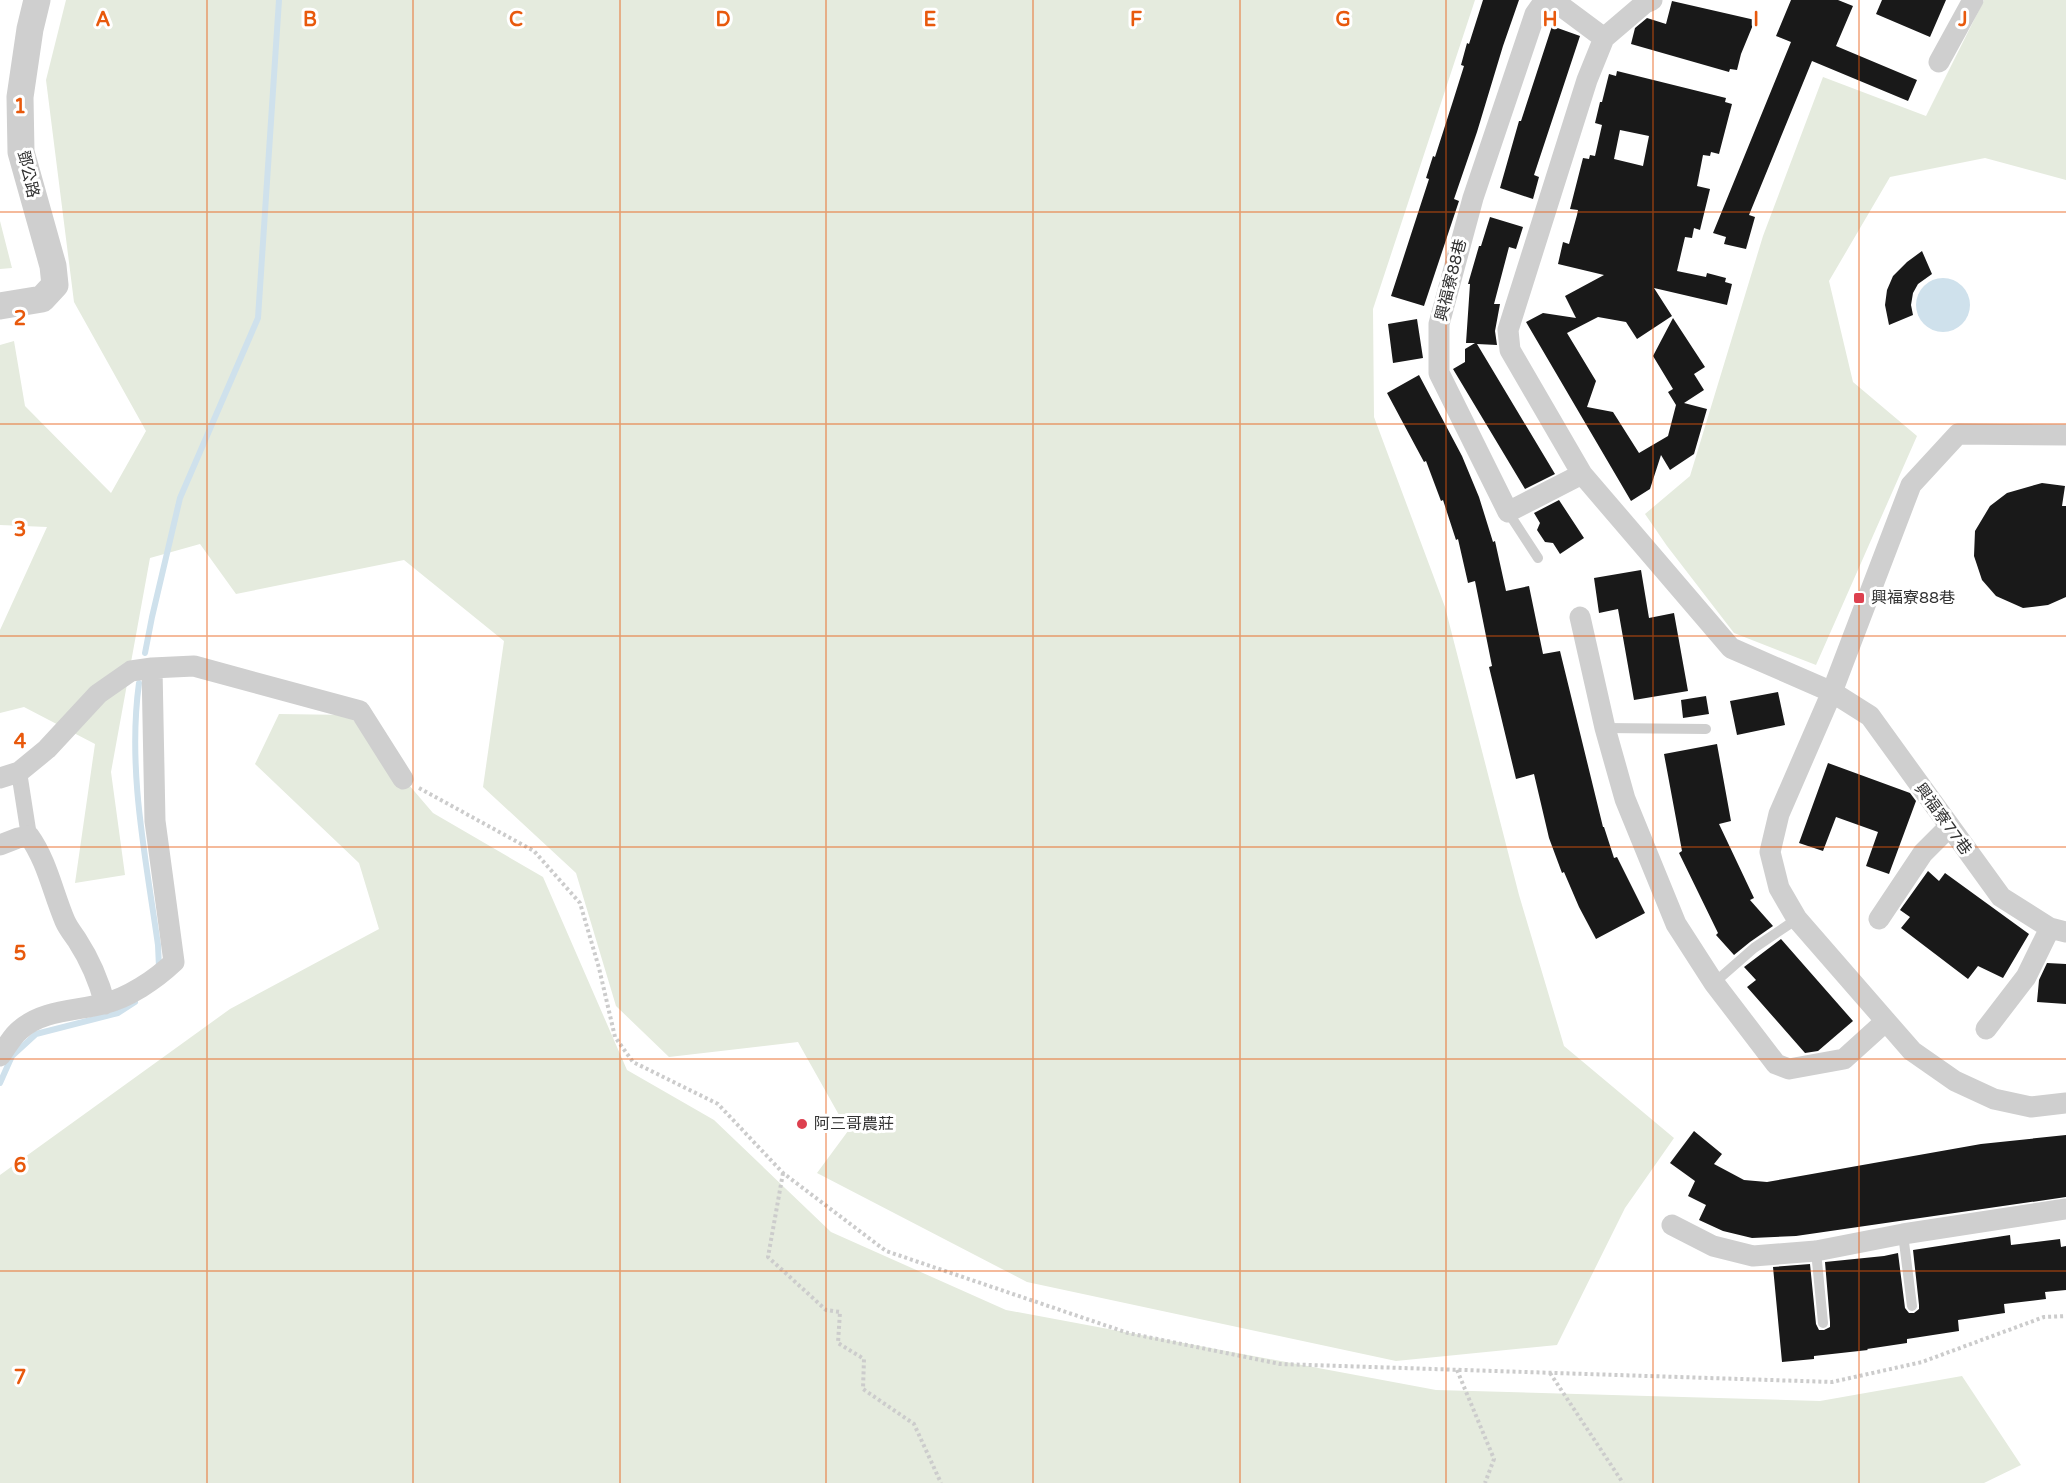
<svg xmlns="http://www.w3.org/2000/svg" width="2066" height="1483" viewBox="0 0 2066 1483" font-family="'Varela Round','Noto Sans TC',sans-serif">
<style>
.green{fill:#e5ebde}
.water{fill:#cfe1ec}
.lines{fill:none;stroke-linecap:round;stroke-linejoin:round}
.stream{stroke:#cfe1ec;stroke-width:6}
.building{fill:#191919;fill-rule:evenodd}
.path{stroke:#ccc;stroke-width:4;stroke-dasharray:3 3;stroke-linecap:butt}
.service{stroke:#cfcfcf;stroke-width:10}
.pedestrian{stroke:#cfcfcf;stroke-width:16}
.minor{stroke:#cfcfcf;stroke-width:21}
.tertiary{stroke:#cfcfcf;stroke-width:27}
.grid{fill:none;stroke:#e8590c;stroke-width:1.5;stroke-opacity:0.55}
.poi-dot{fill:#dd404f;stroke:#fff;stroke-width:2}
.labels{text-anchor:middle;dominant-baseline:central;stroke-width:6;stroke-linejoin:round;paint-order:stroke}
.street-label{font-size:16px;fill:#323232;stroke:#fff}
.poi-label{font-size:16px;fill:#323232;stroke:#fff;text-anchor:start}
.grid-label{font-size:20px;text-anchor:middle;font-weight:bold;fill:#e8590c;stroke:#fff;stroke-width:6;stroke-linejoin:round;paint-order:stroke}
</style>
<rect width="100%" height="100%" fill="#fff"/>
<!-- green -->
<path class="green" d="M66,0H1475L1373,309L1374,417L1445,607L1519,895L1564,1046L1674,1138L1625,1208L1557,1345L1396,1361L1027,1282L817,1173L848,1131L798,1042L669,1057L616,1006L576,873L483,787L504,641L404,560L236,594L200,544L150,558L111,772L125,875L75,883L95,744L24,707L0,713V630L47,527L0,525V345L14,341L25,406L111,493L146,431L74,302L46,80Z
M1984,0H2066V180L1985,158L1890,177L1829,281L1853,382L1917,436L1816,665L1734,633L1667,546L1645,514L1690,476L1763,236L1823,77L1926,116Z
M0,221L12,268L0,269Z
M279,714L349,715L433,813L543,877L627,1070L714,1120L831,1232L1006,1310L1436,1390L1820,1401L1962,1376L2021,1465L1984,1483H0V1175L230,1009L379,929L359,863L255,764Z"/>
<!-- water -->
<path class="water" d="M1916 305a27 27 0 1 1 54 0a27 27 0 1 1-54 0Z"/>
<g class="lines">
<!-- stream -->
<path class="stream" d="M145,653L152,617L180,498L258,318L279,0
M139,683C127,770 146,859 158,945L159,967
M0,1083L12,1056L36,1034L118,1013L135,1002"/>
</g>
<!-- building -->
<path class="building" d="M1483,0H1519L1503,46L1477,132L1454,199L1459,201L1424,306L1391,296L1429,179L1426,178L1433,156L1435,157L1453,101L1464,66L1461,65L1467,43L1469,44Z
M1791,0H1838L1853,6L1836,46L1917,80L1908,101L1812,61L1749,215L1755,217L1746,249L1724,244L1726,237L1713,233L1791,42L1776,36Z
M1882,0H1946L1930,37L1876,14Z
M1672,1L1755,20L1741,54L1737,70L1730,69L1729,72L1631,44L1635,28L1647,18L1666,24Z
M1552,26L1580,36L1534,175L1539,177L1533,199L1500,188L1519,121H1521Z
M1617,71L1726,98L1725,102L1732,104L1719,154L1711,152L1710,156L1703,155L1697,186L1710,189L1700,230L1694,228L1692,238L1685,237L1677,271L1706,277L1707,273L1726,278L1725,282L1732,284L1727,305L1654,288L1672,316L1637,339L1626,322L1598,317L1567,333L1596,381L1587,407L1613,412L1639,453L1668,436L1676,405L1668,392L1673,389L1653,356L1673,318L1705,367L1694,374L1704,390L1684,403L1707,409L1694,454L1670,470L1661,455L1650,489L1631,501L1526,322L1543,313L1576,318L1565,296L1604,275L1558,264L1563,242L1569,244L1577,215L1578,210L1570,209L1583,158L1589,159L1590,155L1595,156L1602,125L1595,123L1600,102H1602L1609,74L1616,76ZM1620,130L1649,136L1643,166L1614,159Z
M1490,217L1523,227L1516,249L1509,247L1494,304H1500L1495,331L1497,345L1477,344L1555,474L1525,489L1453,369L1465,362V349L1475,343H1466L1470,284H1468L1479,246H1481Z
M1922,251L1932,274L1918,284L1913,293L1911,305L1913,315L1889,325L1885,305L1887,290L1893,276L1907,262Z
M1417,319L1423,358L1393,363L1388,324Z
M1419,375L1462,456L1479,497L1493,542L1495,541L1506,591L1529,586L1543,654L1560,651L1603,827H1604L1614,858L1617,857L1645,913L1596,939L1579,907L1564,872L1562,873L1549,838L1534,774L1516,779L1489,667L1492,666L1475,581L1468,583L1458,539L1456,540L1443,500L1441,501L1426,461L1424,462L1387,393Z
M2042,483L2065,486L2062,506H2066V597L2048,605L2023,608L1996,596L1982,580L1974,556L1975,531L1990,506L2007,493Z
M1559,500L1584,538L1560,554L1553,543L1545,542L1537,530L1540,523L1534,513Z
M1641,570L1649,618L1674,613L1688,691L1634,700L1618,609L1599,613L1594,578Z
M1778,692L1785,725L1737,735L1730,701Z
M1706,696L1709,714L1683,718L1681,700Z
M1717,744L1731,821L1719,824L1754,898L1750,900L1773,926L1750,942L1734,955L1716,935L1718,933L1679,853L1682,851L1664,754Z
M1828,763L1910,793L1916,801L1889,874L1866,866L1878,832L1836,817L1823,851L1799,843Z
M1928,871L1939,881L1945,873L2029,934L2003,978L1978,966L1968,979L1901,928L1910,917L1900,910Z
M1781,939L1853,1021L1818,1051L1805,1053L1747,987L1756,980L1744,967Z
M2047,963L2066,964V1004L2037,1002L2039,980Z
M1694,1131L1722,1154L1714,1164L1744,1180L1767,1182L1981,1144L2066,1135V1197L1796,1236L1752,1238L1723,1231L1699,1220L1706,1205L1688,1196L1695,1181L1670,1163Z
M2010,1235L2011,1245L2060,1239L2061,1247L2066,1246V1290L2045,1292L2046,1299L2004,1304L2005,1313L1958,1320L1959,1331L1907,1339V1343L1867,1349L1868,1350L1814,1356V1359L1782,1362L1773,1267L1810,1264L1816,1324L1819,1330H1824L1830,1327V1322L1825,1262L1884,1256L1898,1253L1905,1308L1909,1313H1914L1919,1309V1305L1913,1250Z"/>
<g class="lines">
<!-- path -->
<path class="path" d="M419,788L534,851L580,903L599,968L615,1037L633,1062L718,1104L783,1173L886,1251L1128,1333L1280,1364L1832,1382L1922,1362L2044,1317L2066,1316
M783,1173L768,1257L826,1310L840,1312L838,1343L864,1359L863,1389L914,1424L941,1483
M1457,1370L1494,1459L1485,1483
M1550,1373L1623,1483"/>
<!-- service -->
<path class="service" d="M1508,512L1538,558
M1605,728L1706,729
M1714,983L1754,948L1797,919
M1903,1234L1912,1306
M1816,1251L1823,1323"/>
<!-- pedestrian -->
<path class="pedestrian" d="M19,772L29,836"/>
<!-- minor -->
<path class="minor" d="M1545,0L1535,14L1473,198L1439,324V373L1508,512L1582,474
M1553,0L1604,38L1587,80L1508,330L1510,350L1582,474L1731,648L1832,692L1870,716L2001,897L2050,928L2066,932
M1604,38L1645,3L1652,0
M1939,62L1973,0
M2066,435L1958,434L1911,485L1832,692L1779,814L1770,852L1779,888L1797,919L1912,1051L1955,1081L1994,1099L2031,1107L2066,1103
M1580,617L1605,728L1625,799L1676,924L1714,983L1776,1064L1789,1069L1844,1059L1886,1021
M0,778L19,772L47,749L98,694L131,671L152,668
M0,845L18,838L29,836C47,861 53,893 65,921C68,928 73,934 77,940C90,960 99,981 105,1004
M1879,919L1923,853L1949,827
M1986,1029L2026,977L2050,928
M0,1056C6,1048 12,1036 20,1030C42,1010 75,1011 103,1004C128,998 155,980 174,962L155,821L152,668L194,666L360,711L403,779
M1672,1225L1713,1246L1753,1256L1816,1251L1903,1234L2066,1209"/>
<!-- tertiary -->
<path class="tertiary" d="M0,306L42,299L55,285L53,266L21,152L20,97L30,29L37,0"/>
</g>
<!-- grid -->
<path class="grid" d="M207,0V1483M413,0V1483M620,0V1483M826,0V1483M1033,0V1483M1240,0V1483M1446,0V1483M1653,0V1483M1859,0V1483M0,212H2066M0,424H2066M0,636H2066M0,847H2066M0,1059H2066M0,1271H2066"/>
<!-- markers -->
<g class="poi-dot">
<rect x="1853" y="592" width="12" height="12" rx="3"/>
<circle cx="802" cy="1124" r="6"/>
</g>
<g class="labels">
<!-- street labels -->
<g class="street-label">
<text transform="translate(28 174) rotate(77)">鄧公路</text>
<text transform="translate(1451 280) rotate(-76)">興福寮88巷</text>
<text transform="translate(1943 819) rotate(54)">興福寮77巷</text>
</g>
<!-- poi labels -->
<g class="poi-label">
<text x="1871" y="598">興福寮88巷</text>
<text x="814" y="1124">阿三哥農莊</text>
</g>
</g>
<g class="grid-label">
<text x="103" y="26">A</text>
<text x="310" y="26">B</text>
<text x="516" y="26">C</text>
<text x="723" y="26">D</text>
<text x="930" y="26">E</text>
<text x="1136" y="26">F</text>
<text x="1343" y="26">G</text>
<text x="1550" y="26">H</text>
<text x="1756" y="26">I</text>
<text x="1963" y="26">J</text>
<text x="20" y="113">1</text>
<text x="20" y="325">2</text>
<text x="20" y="536">3</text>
<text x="20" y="748">4</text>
<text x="20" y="960">5</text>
<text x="20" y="1172">6</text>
<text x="20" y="1384">7</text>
</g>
</svg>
